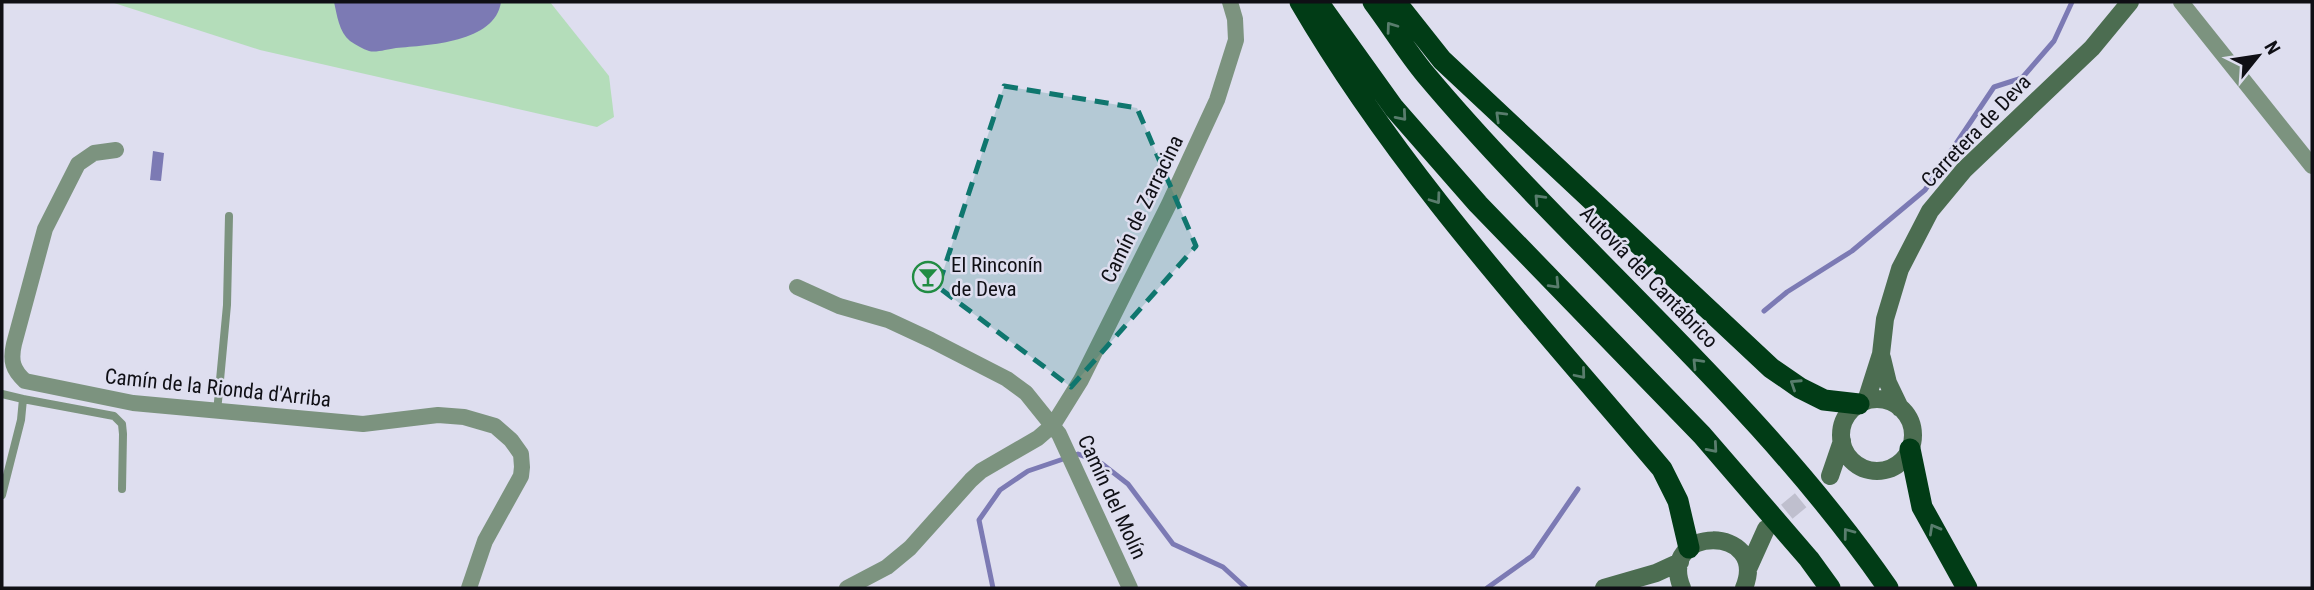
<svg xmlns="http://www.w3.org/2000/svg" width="2314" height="590" viewBox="0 0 2314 590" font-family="'Roboto Condensed',sans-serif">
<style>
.green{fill:#b4ddba}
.water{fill:#7c7ab4}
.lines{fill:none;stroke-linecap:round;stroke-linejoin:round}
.stream{stroke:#7c7ab4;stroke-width:5}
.secondary-tunnel{stroke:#bfbfce;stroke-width:18;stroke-dasharray:18 9;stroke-linecap:butt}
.lane{stroke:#7c937f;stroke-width:8}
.street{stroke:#7c937f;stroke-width:16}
.secondary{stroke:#4c6d51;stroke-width:18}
.highway{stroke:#013c16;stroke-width:21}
.oneway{stroke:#597d6d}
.marked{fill:#0f766e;fill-opacity:0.2;stroke:#0f766e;stroke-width:5;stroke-dasharray:14 9;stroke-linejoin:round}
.labels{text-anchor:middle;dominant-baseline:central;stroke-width:5;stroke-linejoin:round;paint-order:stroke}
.street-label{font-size:21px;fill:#0f0f15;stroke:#dedeef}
.poi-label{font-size:21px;fill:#0f0f15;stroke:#dedeef;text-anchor:start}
</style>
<rect width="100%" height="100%" fill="#dedeef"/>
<!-- green -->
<path class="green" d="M111,2H550L609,76L614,117L597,127L260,50Z"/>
<!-- water -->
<path class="water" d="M334,2H501C495,43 428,45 396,48C388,49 376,53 369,51C363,49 356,45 350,41C339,32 337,15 334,2Z
M153,151L164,153L161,181L150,180Z"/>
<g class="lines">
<!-- stream -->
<path class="stream" d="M1764,311L1787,292L1852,251L1925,190L1994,87L2022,78L2054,41L2072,2
M993,588L979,520L1000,490L1028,471L1078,454L1101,463L1128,484L1173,544L1223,567L1246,588
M1487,588L1532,556L1578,489"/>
<!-- secondary-tunnel -->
<path class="secondary-tunnel" d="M1766,529L1830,476"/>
<!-- lane -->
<path class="lane" d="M2,394L23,399L21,420L2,495
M23,399L114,416L122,424L123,434L122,489
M217,412L227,305L229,216"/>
<!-- street -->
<path class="street" d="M2181,2L2312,166
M116,150L94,153L78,164L45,229L14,344C10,361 13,370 25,381L133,403L363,424L438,415L464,417L495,426L511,440L521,454L522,467L521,476L485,541L469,588
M797,287L839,306L888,320L931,340L1007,379L1026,393L1059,434L1130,588
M847,588L887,567L910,548L971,480L981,471L1038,438L1053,425L1081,380L1169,204L1217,100L1236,40L1235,19L1230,2"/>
<!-- secondary -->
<path class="secondary" d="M1882,358L1888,383L1900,408
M1841 435a36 36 0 1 1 72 0a36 36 0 1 1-72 0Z
M1866,401L1881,354L1885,319L1900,269L1930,211L1964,170L2092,48L2130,2
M1830,476L1842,441
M1748,569L1766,529
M1604,588L1656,573L1680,562
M1682,588C1656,525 1770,524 1744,588"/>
<!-- highway -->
<path class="highway" d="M1300,2C1399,172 1535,319 1662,469L1678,501L1689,548
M1318,2L1394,108L1478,204L1702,435L1809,559L1830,588
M1373,2C1391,26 1407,52 1426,75C1574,251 1757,398 1888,588
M1396,2L1442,60L1771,368L1800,388L1824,400L1859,404
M1910,449L1922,507L1967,588"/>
</g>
<!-- one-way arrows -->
<defs><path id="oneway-chevron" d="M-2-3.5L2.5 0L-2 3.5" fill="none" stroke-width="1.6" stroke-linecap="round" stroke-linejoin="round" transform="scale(1.75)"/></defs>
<g class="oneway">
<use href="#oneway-chevron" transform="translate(1391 27) rotate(-126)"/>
<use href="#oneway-chevron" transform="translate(1402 116) rotate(49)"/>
<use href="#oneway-chevron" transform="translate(1500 116) rotate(-136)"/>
<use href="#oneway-chevron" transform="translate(1436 199) rotate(54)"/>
<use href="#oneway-chevron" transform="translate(1539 199) rotate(-134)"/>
<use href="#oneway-chevron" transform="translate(1555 284) rotate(46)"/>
<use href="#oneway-chevron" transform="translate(1697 363) rotate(-134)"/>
<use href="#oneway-chevron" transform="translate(1581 374) rotate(50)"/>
<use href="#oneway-chevron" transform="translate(1795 384) rotate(-147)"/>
<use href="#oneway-chevron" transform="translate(1713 448) rotate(49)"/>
<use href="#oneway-chevron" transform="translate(1934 529) rotate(-119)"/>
<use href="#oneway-chevron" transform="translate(1848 533) rotate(-127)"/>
</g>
<!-- marked area -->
<path class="marked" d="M1004,86L1137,108L1196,246L1071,387L938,287Z"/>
<!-- icons -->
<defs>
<g id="bar-ring" transform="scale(1.575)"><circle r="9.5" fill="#dedeef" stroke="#218c43" stroke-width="1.5"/><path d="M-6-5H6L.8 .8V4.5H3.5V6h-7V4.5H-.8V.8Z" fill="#218c43"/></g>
</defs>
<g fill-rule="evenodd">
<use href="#bar-ring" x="928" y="277"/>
</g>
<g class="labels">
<!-- street labels -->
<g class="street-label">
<text transform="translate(1976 131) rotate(-46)">Carretera de Deva</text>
<text transform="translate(1142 209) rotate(-64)">Camín de Zarracina</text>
<text transform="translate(1649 277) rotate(46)">Autovía del Cantábrico</text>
<text transform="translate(218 388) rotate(6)">Camín de la Rionda d'Arriba</text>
<text transform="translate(1112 497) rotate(65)">Camín del Molín</text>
</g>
<!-- poi labels -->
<g class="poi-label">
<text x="951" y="265">El Rinconín<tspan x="951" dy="24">de Deva</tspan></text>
</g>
</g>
<!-- border -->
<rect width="2314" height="590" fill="none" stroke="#0f0f15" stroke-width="7"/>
<!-- north arrow -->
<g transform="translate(2258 56) rotate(60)" stroke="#dedeef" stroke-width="5" paint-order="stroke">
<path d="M0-5L12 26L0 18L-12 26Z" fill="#0f0f15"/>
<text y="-10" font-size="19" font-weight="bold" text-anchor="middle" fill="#0f0f15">N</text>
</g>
</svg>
